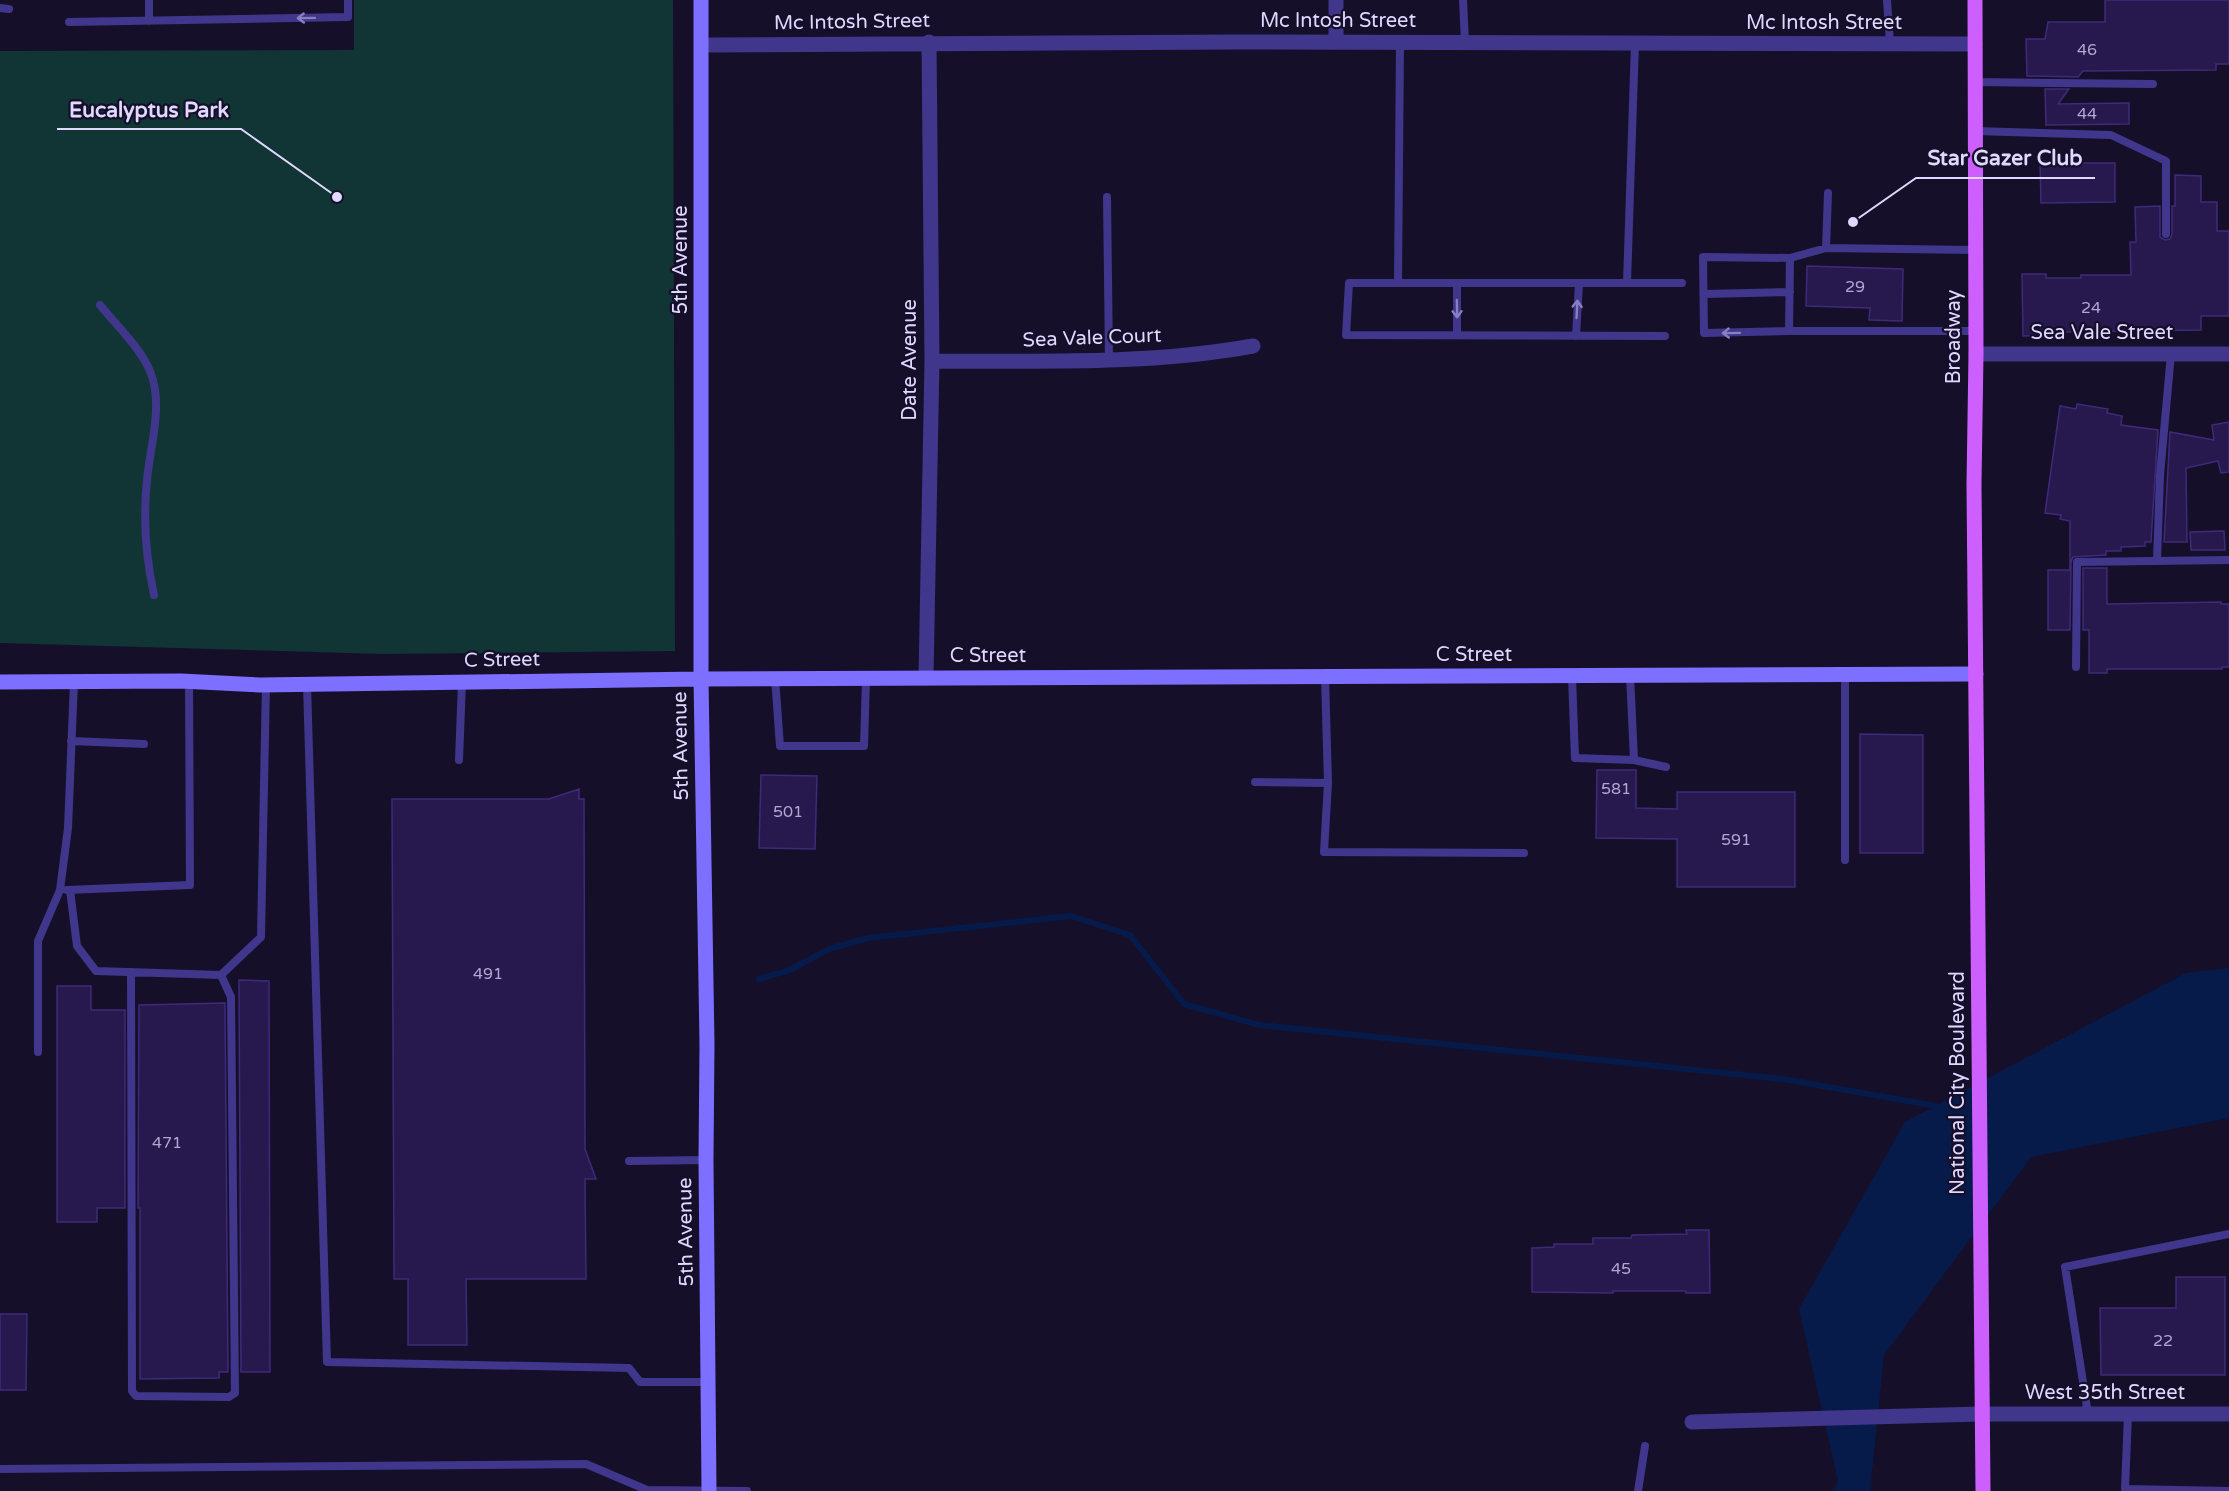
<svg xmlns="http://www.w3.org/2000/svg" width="2229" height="1491" viewBox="0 0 2229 1491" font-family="'Varela Round',sans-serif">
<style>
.green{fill:#113435}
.water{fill:#071b4b}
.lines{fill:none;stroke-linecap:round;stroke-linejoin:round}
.stream{stroke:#071b4b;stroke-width:6}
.building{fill:#27194d;stroke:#3f2a7a;stroke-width:1.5}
.lane{stroke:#40378c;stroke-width:8}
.street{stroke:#40378c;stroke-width:15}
.secondary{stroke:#7d6fff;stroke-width:15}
.primary{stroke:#ce5fff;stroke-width:15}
.oneway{stroke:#887fc0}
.labels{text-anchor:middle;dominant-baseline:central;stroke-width:4.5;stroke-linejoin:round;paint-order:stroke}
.number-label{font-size:16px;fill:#b1a8d2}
.street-label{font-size:20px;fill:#dfd8ff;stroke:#150f2a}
.leader{fill:none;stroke:#dfd8ff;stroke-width:2}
.callout-dot{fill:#dfd8ff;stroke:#150f2a;stroke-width:2}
.callout-label{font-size:21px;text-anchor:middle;font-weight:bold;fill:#dfd8ff;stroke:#150f2a;stroke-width:4.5;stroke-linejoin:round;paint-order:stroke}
</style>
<rect width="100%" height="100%" fill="#150f2a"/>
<!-- green -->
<path class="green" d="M354,0H673L675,651L382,654L0,643V51L354,50Z"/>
<!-- water -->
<path class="water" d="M2229,968V1118L2031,1157L1884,1355L1870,1491H1832L1838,1481L1799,1309L1905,1122L2186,973Z"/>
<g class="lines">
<!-- stream -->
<path class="stream" d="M759,979L790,970L829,949L868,938L1071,916L1130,935L1184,1004L1259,1025L1783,1079L1936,1106"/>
</g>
<!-- building -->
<path class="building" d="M2105,0H2229V64H2216V70L2083,71L2078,77L2027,76L2026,39H2045L2048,22H2105Z
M2045,89H2069L2058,104L2129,103V124L2046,125Z
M2040,161H2059V163H2115V202L2041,203Z
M2175,175L2201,176V202H2217V231H2229V316H2201V330L2061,332L2062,335L2023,336L2022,274H2046V278H2081V275H2131L2130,242H2136L2135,207L2160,206V237L2165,240L2170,239L2172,234V206H2175Z
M1807,266L1903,269L1902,321L1869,320L1870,308L1806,306Z
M2077,404L2108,409L2107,413L2122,416L2121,425L2158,430L2151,542H2145V546L2121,547V551H2106V555L2073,557L2071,562L2070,630H2048V570H2070V521L2060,519L2061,515L2045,513L2060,406L2076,409Z
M2229,422V472L2221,473L2218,461L2186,468L2187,542H2164L2170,432L2214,440L2212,425Z
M2224,531L2225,550H2191L2190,532Z
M2083,568H2107V604L2221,602V604H2229V667H2222V669H2107V673H2089V630H2083Z
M1860,734L1923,735V853H1860Z
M1597,770H1636V808L1677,809V792H1795V887H1677V839L1596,838Z
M761,775L817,776L815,849L759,848Z
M579,789V799H584L585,1149L596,1179H585L586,1279H466L467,1345H408V1279H394L392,799H549Z
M239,980L269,981L270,1372H241Z
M57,986H91V1010H125V1208H97V1222H57Z
M225,1003L228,1372H219V1378L140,1379V1208H138L139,1005Z
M1686,1230H1709L1710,1293H1686V1291H1613V1293L1532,1292V1248L1554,1247V1244H1593V1238H1631L1632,1235L1687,1234Z
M2176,1277H2225V1375H2101L2100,1308H2176Z
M0,1314H27L26,1390H0Z"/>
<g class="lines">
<!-- lane -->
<path class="lane" d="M149,0V21
M1463,0L1465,42
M1887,0L1890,44
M0,8L9,9
M69,22L348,17V0
M1400,42L1398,283H1349L1346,335L1665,336
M1975,82L2153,84
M1975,131L2111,135L2166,161V234
M1828,193L1826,248L1790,258L1789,331H1976
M1107,197L1109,360
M1826,248L1975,250
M1398,283H1682
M1457,283V335
M1627,283L1635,43
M1704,294L1790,292
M100,305C117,326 139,346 150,371C164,404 150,446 147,480C143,518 146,558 154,595
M1789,331L1704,333L1703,257L1790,258
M1576,336L1579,283
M2157,561L2160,475L2171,354
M2076,667L2077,562L2229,560
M1845,675V860
M1325,676L1328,783L1324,852L1524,853
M1572,676L1575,758L1634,760L1630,675
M775,678L780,746H864L866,678
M307,684L327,1362L629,1368L640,1382H708
M71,741L144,744
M459,760L462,682
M1634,760L1666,767
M1255,782L1328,783
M67,890L190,885L189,681
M70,890L77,946L96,971L221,975L261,937L266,684
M131,972L132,1391L136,1396L229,1397L235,1393L231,997L221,975
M38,1052V941L60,890L68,828L74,682
M629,1161L706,1160
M2088,1414L2065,1267L2229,1234
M2128,1414L2125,1489L2229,1491
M0,1469L586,1464L647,1490L747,1491
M1638,1491L1645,1446"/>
<!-- street -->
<path class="street" d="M1336,0V42
M702,45L1233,42L1975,44
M1976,354H2229
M932,361C1039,361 1148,365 1253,346
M926,678L932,361L929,42
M1692,1422L1981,1414H2229"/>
<!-- secondary -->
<path class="secondary" d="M701,0V679L707,1044L706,1160L709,1491
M0,682L181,681L260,685L701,679L1976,674"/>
<!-- primary -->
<path class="primary" d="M1975,0L1976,354L1974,484L1983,1491"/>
</g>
<!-- one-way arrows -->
<defs><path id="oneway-shaft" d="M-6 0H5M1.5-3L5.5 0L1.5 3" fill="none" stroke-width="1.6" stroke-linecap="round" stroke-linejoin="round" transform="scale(1.5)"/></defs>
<g class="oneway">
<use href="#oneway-shaft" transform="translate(306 18) rotate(179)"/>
<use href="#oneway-shaft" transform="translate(1457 309) rotate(89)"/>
<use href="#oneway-shaft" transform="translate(1577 309) rotate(-87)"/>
<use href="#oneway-shaft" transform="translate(1731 333) rotate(179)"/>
</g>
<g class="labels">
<!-- number labels -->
<g class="number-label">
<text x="2087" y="50">46</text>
<text x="2087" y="114">44</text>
<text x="1855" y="287">29</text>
<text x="2091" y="308">24</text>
<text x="1616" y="789">581</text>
<text x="788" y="812">501</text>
<text x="1736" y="840">591</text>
<text x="488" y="974">491</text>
<text x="167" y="1143">471</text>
<text x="1621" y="1269">45</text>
<text x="2163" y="1341">22</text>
</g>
<!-- street labels -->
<g class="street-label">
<text x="1338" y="21">Mc Intosh Street</text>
<text transform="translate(852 22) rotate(-1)">Mc Intosh Street</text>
<text x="1824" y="23">Mc Intosh Street</text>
<text transform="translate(681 260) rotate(-90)">5th Avenue</text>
<text x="2102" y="333">Sea Vale Street</text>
<text transform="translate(1954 337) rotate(-90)">Broadway</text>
<text transform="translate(1092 338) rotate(-2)">Sea Vale Court</text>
<text transform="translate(910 360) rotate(-90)">Date Avenue</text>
<text x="1474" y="655">C Street</text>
<text x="988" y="656">C Street</text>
<text transform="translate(502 660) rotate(-1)">C Street</text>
<text transform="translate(681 746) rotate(-91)">5th Avenue</text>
<text transform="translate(1958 1083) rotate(-90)">National City Boulevard</text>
<text transform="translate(686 1232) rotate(-91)">5th Avenue</text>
<text x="2105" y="1393">West 35th Street</text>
</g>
</g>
<!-- callouts -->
<path class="leader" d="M337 197L241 129H57M1853 222L1916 178H2095"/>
<g class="callout-dot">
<circle cx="337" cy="197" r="6"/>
<circle cx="1853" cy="222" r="6"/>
</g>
<g class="callout-label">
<text x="149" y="117">Eucalyptus Park</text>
<text x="2005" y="165">Star Gazer Club</text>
</g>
</svg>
